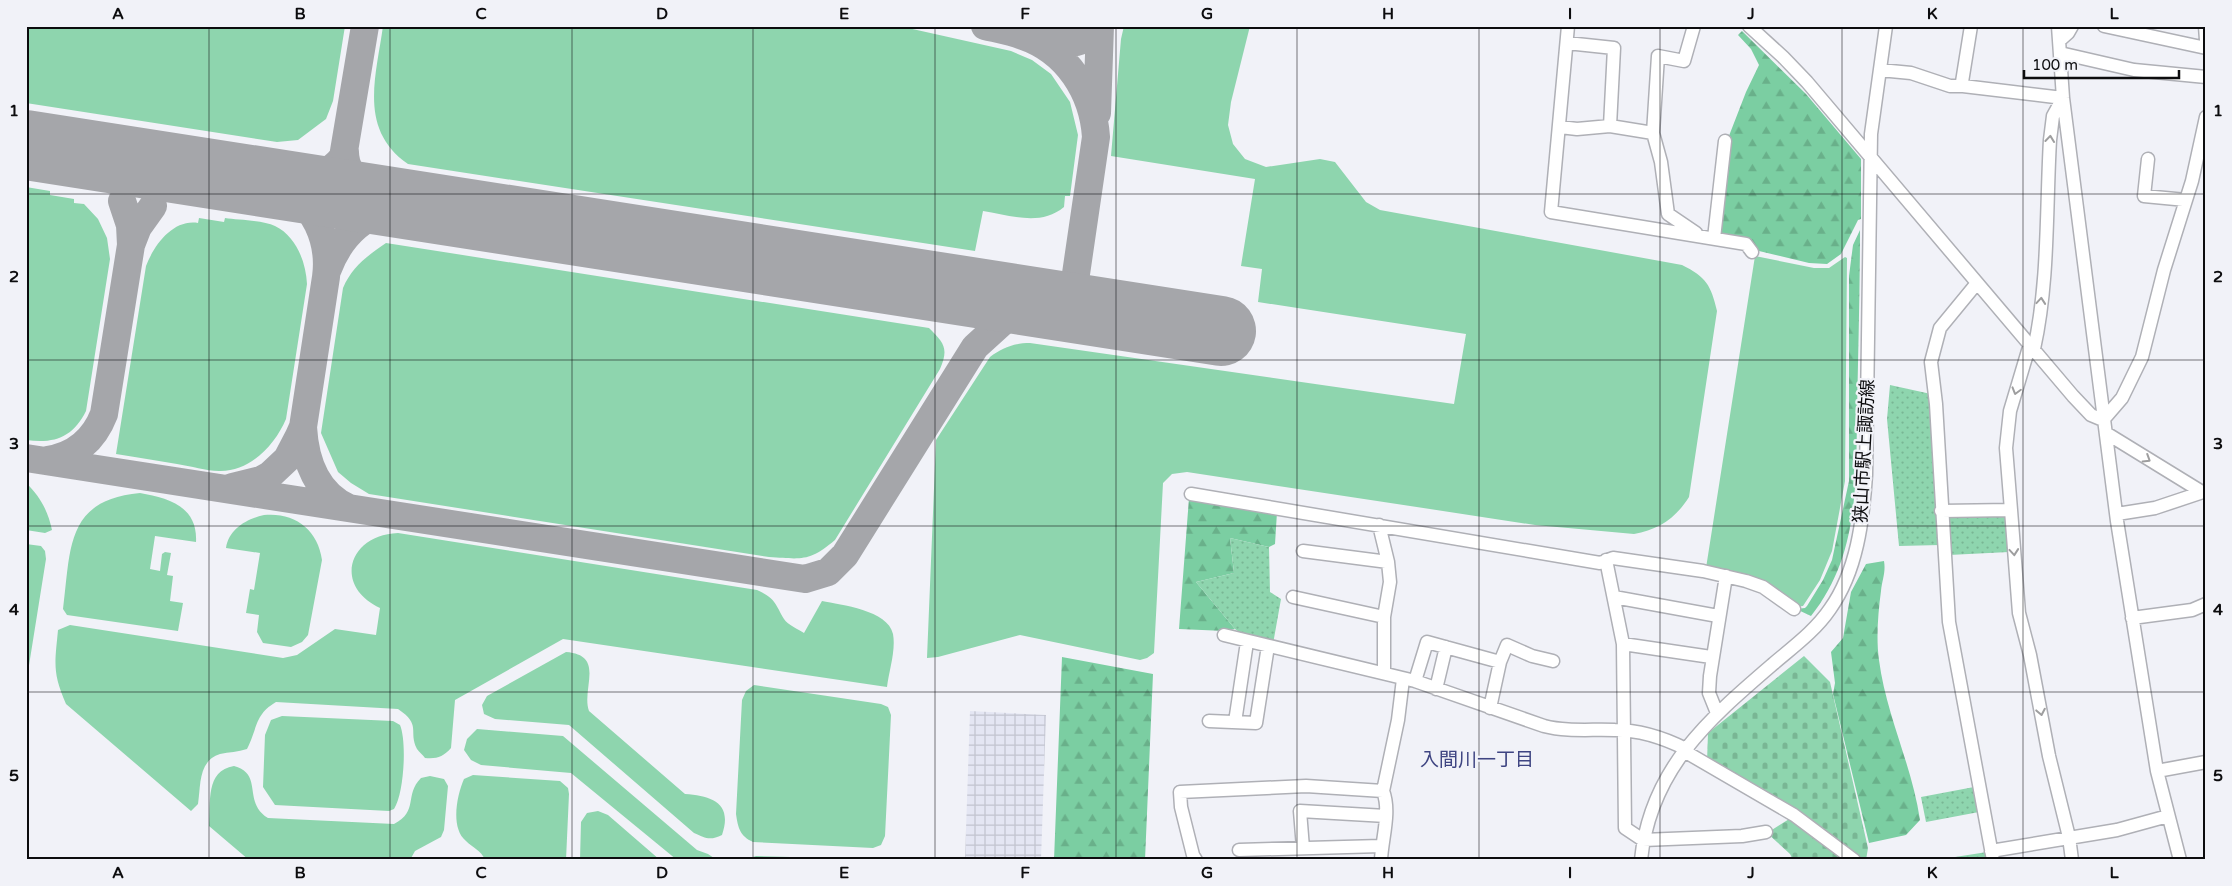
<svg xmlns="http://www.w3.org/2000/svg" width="2232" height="886" viewBox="0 0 2232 886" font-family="'Varela Round','Noto Sans JP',sans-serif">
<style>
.industrial{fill:url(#industrial-grid)}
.green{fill:#8ed5ae}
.forest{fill:url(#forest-firs)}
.cemetery{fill:url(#cemetery-stones)}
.park{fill:url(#park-dots)}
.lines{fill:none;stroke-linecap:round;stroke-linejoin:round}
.taxiway{stroke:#a5a6aa;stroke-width:28}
.runway{stroke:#a5a6aa;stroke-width:70}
.minor-casing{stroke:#afb0b6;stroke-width:15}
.minor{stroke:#fff;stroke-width:12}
.oneway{stroke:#9e9e9f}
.grid{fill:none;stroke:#0c0c0e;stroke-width:1;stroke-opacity:0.55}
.labels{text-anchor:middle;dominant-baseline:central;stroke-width:4.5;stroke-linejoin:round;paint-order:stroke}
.street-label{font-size:18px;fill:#0c0c0e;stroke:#f1f2f8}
.neighbourhood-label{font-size:19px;fill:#3f4582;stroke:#f1f2f8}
.neatline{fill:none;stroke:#0c0c0e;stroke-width:2}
.grid-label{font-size:16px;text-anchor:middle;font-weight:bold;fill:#0c0c0e}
</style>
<defs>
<pattern id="industrial-grid" width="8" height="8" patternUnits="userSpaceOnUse" patternTransform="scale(1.25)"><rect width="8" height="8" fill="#e4e6f3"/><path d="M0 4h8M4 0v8" fill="none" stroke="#c2c4cf"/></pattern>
<pattern id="forest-firs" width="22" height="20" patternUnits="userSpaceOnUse" patternTransform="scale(1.25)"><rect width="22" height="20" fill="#7bcea2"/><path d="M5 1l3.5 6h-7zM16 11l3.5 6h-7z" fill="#69b08a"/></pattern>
<pattern id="cemetery-stones" width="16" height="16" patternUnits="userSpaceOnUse" patternTransform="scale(1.25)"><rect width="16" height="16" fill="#8ed5ae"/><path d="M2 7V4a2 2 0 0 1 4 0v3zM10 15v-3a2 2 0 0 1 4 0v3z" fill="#79b694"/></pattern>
<pattern id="park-dots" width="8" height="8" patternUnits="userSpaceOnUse" patternTransform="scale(1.25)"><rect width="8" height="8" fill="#8ed5ae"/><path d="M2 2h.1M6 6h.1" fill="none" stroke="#79b694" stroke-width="1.8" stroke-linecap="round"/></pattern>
</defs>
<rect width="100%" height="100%" fill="#f1f2f8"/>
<!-- industrial -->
<path class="industrial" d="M970,711L1046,715L1041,860H965Z"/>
<!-- green -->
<path class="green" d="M26,26H345L333,101L326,119L298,140L277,142L26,103Z
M383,26H899L1011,51L1032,60L1051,74L1070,102L1078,135L1070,196H1065L1064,207C1040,227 1010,215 983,211L975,251L408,164C358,129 376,77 383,26Z
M1124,26H1250L1231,102L1228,125L1233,144L1245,159L1266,167L1320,159L1335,162L1366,202L1380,210L1682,265C1706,277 1711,285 1717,311L1689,497C1676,518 1658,530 1634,534L1535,525L1187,472L1172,474L1163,483L1154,653L1147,658L1140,660L1020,635L938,657L927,658L936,440L990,357C1002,348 1014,343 1030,343L1454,404L1466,334L1258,302L1262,269L1241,266L1255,179L1111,156L1121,39Z
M26,187L50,191V195L74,199V203L84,204L98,219L107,238L110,259L86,411C73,437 55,444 26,440Z
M199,218L224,222L225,218C238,220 263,220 275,226C296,236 306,262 307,284L286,419C275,445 250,472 219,471C206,471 191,466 177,464C157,461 137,457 116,454L146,266C154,245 173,219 198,223Z
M386,243L929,328C944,343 949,348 940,369L835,540C809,562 802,559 769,557L369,494L351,483L338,472L321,433L343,288C352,267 367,256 386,243Z
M1755,256L1814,268H1829L1845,257L1847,258L1845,481L1832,551L1820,580L1803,606L1796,607L1706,568Z
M26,483C40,496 48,511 52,530L45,533L26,530Z
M140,493C168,498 198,506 196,542L155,536L150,569L160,571L162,554L165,552L171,553L167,575L173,576L170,601L183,603L178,631L67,615L63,609C71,549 65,500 140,493Z
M264,515C294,512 318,529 322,560L308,635L302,642L291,647L263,643L257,632L259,615L246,613L250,589L254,590L260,553L226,548C229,529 246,519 264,515Z
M398,533L757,590C775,598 775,603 784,619C788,625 798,629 804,633L822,601C841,605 888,610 893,634C896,650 889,671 887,687L563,639L455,700L451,748C443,757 437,759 425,758C423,755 419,752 417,749C408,731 422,725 398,709L276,702C254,715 258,728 247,749C238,752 229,752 220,754C198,761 201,785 198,804L191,811L66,704C52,672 55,663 58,630L70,625L283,658L297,655L335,629L376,635L380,608C333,586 348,535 398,533Z
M26,544L41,546L45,551L46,559L26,684Z
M566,652C606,655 581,689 589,711L685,794C712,796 733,803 722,835C710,841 705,838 694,833L569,725L495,719L484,714L482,705L487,696Z
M754,685L881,704L888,707L891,715L885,836L881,845L873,848L753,842C740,836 738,828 736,814L742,700L746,691Z
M282,716L393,721L400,725C407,742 404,794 394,809L389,811L275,805L263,787L265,735L271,720Z
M477,729L563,736L697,850L708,854L717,860H677L571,773L481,765L471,760L464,750L467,739Z
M234,766C264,774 242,802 268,818L394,824C419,811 404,795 421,778L430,776L444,779L448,786L444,830L441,837L415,851L410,860H249L209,826C211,802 205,771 234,766Z
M473,775L560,781L568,788L569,794L566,860H485C481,850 473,848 466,841C450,828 457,795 464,779Z
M598,811L608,815L660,860H580L581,822L587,813Z
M756,856L866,859L867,860H743Z"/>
<!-- forest -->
<path class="forest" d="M1742,31L1806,94L1861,159V219L1858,220L1841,254L1827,264L1809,263L1759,251L1718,233L1727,141L1746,92L1759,65L1751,49L1738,35Z
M1860,230C1860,292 1858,355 1857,416C1856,487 1858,557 1811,616L1796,609L1805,608L1807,606L1823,580L1832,560L1849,481V276L1853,245Z
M1189,498L1277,512L1275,544L1269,547L1230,538L1234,573L1196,582L1235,629L1225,631L1179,629Z
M1884,561C1886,572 1882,580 1881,591C1878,613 1876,639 1879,660C1886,715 1912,765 1920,820L1906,835L1869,843L1833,694L1835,683L1831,652L1843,638L1851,592L1866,564Z
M1062,657L1153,674L1145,860H1054Z"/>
<!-- cemetery -->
<path class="cemetery" d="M1804,656L1830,682L1868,848L1866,860H1856L1707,762L1708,733Z
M1794,816L1852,860H1793L1790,854L1767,833Z"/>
<!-- park -->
<path class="park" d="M1890,385L1931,394L1940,545L1899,546L1887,419Z
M2003,514L2007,517L2009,552L1949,555L1946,519L1949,516Z
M1230,538L1269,547L1270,592L1281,599L1273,644L1243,635L1235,629L1196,582L1234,573Z
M1974,787L1979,812L1926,822L1921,797Z
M1987,852L1988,860H1936Z"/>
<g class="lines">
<!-- taxiway -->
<path class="taxiway" d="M985,26C998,29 1011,31 1023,36C1067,51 1093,92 1096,137L1071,308
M1037,38C1060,43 1082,50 1098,26
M1097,113L1100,26
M345,152C345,183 380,199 406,204
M283,185C304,185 329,175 343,157L365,26
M131,245L138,227L153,206
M327,271C341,233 366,212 406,204
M303,427C305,461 317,494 349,508
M26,458L805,579L828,572L845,555L975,347L1009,316L1038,303
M47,460C75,456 94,440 104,414L131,245L130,225L122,201
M232,487L261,480L270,475L287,459L299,436L303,427L326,277C331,240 314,205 283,185"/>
<!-- runway -->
<path class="runway" d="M26,145L1221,331"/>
<!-- minor casing -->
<g class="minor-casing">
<path id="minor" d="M1568,26L1551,212L1746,244L1752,252
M1749,26L1783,57L1807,82L2073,396L2091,415L2103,420L2122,398L2142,357L2164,270L2192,181L2206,117
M1971,26L1962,82L1963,86L2063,98L2053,116L2050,140C2046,209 2049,281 2034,349
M2058,26L2063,98L2117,521L2157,771L2180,860
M2104,26L2206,48
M2205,26L2206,40
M2059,41L2068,33L2072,26
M1567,43L1614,48L1610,126
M2060,53L2134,70L2206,77
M1880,70L1911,73L1950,86H1963
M1560,127L1577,129L1610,126L1653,133L1658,56L1684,61L1694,26
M1653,133L1661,162L1668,214L1696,233
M2148,159L2144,196L2186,200
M1714,238L1725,141
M1977,283L1940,328L1931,362L1936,404L1949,622L1993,860
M2030,344L2010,411L2006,448L2011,510L2019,613L2030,655L2049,756L2069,837L2072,860
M2106,433L2202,492
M1191,494L1600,563L1613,558L1703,571L1746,581L1763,587L1794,609
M1941,511L2011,510
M2117,514L2155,508L2206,491
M1379,525L1388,562L1390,582L1384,617V673
M1303,551L1388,562
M1606,560L1623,644L1625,828L1643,840L1742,836L1766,832
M1293,597L1384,617
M1614,597L1718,616
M2132,618L2192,610L2206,604
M1224,635L1415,681L1544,726C1567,732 1591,729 1615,730C1640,730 1664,738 1686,749
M1623,644L1711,657
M1415,681L1427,642L1500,662
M1436,689L1446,647
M1490,708L1500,662L1507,645L1532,656L1553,661
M1717,713L1709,693L1710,676L1726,576
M1209,721L1256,723L1268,646
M1235,722L1247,642
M1684,751L1794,815L1854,860
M2157,771L2206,762
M1303,848L1300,811L1386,816
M1239,850L1381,846
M1991,851L2117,830L2168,816
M1196,860L1193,855L1181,807L1180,792L1306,786L1383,791
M1381,860C1382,838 1391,812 1383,791L1398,720L1403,679
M1641,860C1650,769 1709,719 1773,664C1793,647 1815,631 1830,609C1857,571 1863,521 1866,475L1871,134L1886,26"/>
</g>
<!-- minor -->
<use href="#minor" class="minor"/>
</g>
<!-- one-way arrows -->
<defs><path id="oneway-chevron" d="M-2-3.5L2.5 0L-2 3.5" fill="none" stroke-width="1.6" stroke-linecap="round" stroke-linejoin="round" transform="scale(1.25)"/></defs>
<g class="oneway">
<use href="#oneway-chevron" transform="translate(2050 139) rotate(-84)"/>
<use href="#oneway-chevron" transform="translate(2041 301) rotate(-85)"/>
<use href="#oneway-chevron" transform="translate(2016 391) rotate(106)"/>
<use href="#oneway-chevron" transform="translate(2147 459) rotate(32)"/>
<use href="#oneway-chevron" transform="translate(2014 552) rotate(85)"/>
<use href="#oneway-chevron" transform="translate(2041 712) rotate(79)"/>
</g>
<!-- grid -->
<path class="grid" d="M209,26V860M390,26V860M572,26V860M753,26V860M935,26V860M1116,26V860M1297,26V860M1479,26V860M1660,26V860M1842,26V860M2023,26V860M26,194H2206M26,360H2206M26,526H2206M26,692H2206"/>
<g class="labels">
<!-- street labels -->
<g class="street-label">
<text transform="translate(1864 451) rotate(-87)">狭山市駅上諏訪線</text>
</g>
<!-- neighbourhood labels -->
<g class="neighbourhood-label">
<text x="1477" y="760">入間川一丁目</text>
</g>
</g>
<!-- border -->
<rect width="2232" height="886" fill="none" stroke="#f1f2f8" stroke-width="55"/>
<!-- scale -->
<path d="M2024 70v8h155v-8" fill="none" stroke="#0c0c0e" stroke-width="2.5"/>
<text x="2032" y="70" font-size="15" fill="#0c0c0e" stroke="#f1f2f8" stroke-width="4" paint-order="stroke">100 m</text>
<rect x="28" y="28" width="2176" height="830" class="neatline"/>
<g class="grid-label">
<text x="118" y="19">A</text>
<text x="300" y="19">B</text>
<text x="481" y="19">C</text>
<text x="662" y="19">D</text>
<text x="844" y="19">E</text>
<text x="1025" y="19">F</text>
<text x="1207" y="19">G</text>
<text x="1388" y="19">H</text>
<text x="1570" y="19">I</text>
<text x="1751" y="19">J</text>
<text x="1932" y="19">K</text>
<text x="2114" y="19">L</text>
<text x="14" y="116">1</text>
<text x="2218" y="116">1</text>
<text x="14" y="282">2</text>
<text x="2218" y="282">2</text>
<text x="14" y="449">3</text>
<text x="2218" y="449">3</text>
<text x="14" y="615">4</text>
<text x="2218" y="615">4</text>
<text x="14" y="781">5</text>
<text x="2218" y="781">5</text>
<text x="118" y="878">A</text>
<text x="300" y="878">B</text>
<text x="481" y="878">C</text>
<text x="662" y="878">D</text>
<text x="844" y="878">E</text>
<text x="1025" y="878">F</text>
<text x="1207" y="878">G</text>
<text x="1388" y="878">H</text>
<text x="1570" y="878">I</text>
<text x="1751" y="878">J</text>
<text x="1932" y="878">K</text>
<text x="2114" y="878">L</text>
</g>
</svg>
